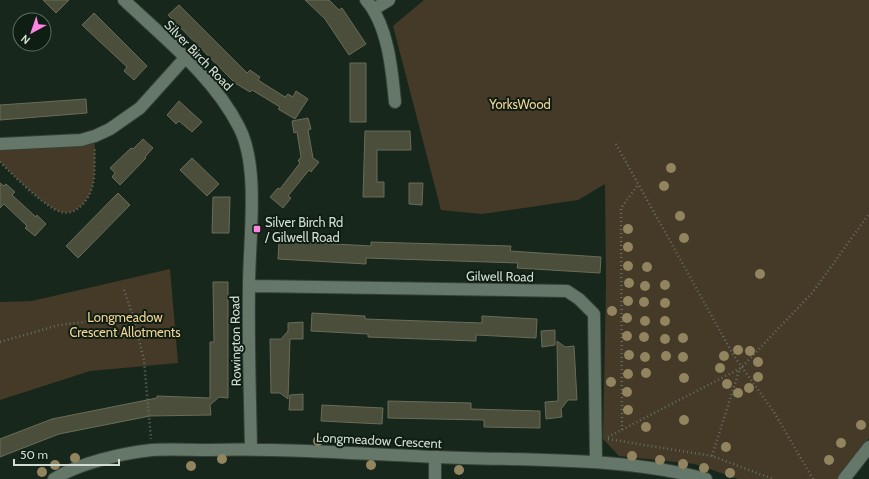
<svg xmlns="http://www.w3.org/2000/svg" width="869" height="479" viewBox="0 0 869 479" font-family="Cabin,sans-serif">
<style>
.green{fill:#453a27}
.building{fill:#4b4e3b;stroke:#696c58}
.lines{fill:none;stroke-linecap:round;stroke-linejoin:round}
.minor-casing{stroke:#354137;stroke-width:14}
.path{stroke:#636f65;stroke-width:2.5;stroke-dasharray:1 3;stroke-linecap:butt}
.minor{stroke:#657768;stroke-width:12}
.tree{fill:#91845f}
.poi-dot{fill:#fd86e2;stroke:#0f1e12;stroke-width:1.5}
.labels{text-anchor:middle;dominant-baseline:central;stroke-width:4;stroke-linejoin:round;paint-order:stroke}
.street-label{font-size:13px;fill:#d3dcd4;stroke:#0f1e12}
.park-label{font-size:13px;fill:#f4d197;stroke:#0f1e12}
.poi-label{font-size:13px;fill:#d3dcd4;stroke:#0f1e12;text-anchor:start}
</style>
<rect width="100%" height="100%" fill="#18271b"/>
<!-- green -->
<path class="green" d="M424,0H869V438L838,479H738L695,464L619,456L603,439L606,285L605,184L578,200L482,214L441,210L393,26Z
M95,136C94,153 97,175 91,191C87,202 75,216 61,212C44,207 13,175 0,162V144Z
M170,269L178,363L90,371L0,400V302L32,301Z"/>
<!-- building -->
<path class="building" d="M43,0H69L56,13Z
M305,0H329L339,10L342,8L366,44L349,55L325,19Z
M179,5L247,73L250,70L260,77L258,80L285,97L288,94L293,97L296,91L308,99L295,119L278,109L280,107L252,90L250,92L235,83L168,15Z
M94,13L147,66L134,80L124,71L127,67L82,25Z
M350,63H366V122H350Z
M86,99L87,113L0,120V105Z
M179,101L202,122L192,132L179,121L176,124L167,115Z
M308,118L311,129L308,130L313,158L319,162L311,172L309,170L288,196L291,198L283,208L270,197L278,188L280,189L300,163L298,161L301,157L297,132L294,133L292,121Z
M365,131H410L411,150H377V182H384V197H363Z
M143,139L153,148L145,157L146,158L120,185L112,177L115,173L110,168L131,148L133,149Z
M192,158L219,184L207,196L180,170Z
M0,183L4,186L6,184L15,192L12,195L36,217L37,215L46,224L35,236L25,228L27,226L4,204L0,208Z
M409,183H423L422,205L409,204Z
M118,193L130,205L78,258L66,246Z
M213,197H230L229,233H212Z
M279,241L371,246V242L511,246L510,251L601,257L600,273L517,268L518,263L366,258V264L278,259Z
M213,282H228V398L219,397L210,405L211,415L150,416L59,434L0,457V439L52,419L157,398V396L210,398V342H214Z
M312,313L365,316V319L482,323V316L537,319L536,338L476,335V341L368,337V334L311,331Z
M303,322V339H290L288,399L280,393H271L270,339H281L288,331V323Z
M555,330V345L542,347L541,331Z
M557,341L565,347L574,346L577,400H568L561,409L562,417L546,419L545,402L558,401Z
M303,394V410H289L290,395Z
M388,401L471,403V409L540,411V428L484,427V420L388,418Z
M322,405L383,408L382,424L321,421Z"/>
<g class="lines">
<!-- minor casing -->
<g class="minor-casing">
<path id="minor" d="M124,0C165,39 213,76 239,127C260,167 249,240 249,285C248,340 250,394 251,449
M366,0C388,25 392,70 395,102
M374,9L389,0
M0,144L81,140L95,136L110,129L140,108L185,58
M249,286L567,291L579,299L594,314L596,462
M435,457V479
M54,479C79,463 123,453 152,450C171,449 190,450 208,450C284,448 361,454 437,457C525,461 621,456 706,479
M844,479L869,447"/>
</g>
<!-- path -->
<path class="path" d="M616,144L734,356L774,412L813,479
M0,162C13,175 44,207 61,212C75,216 86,203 91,191C96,178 94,162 95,148
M124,290L133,316
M0,342L59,325L133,316L144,360L151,439
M622,430L621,208L638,185
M608,437L741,368L812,293L869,214
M608,439L712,456L773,479
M712,456L740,368"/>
<!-- minor -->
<use href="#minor" class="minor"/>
</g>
<!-- trees -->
<g class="tree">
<circle cx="671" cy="168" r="5"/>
<circle cx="664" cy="186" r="5"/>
<circle cx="680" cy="216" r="5"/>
<circle cx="628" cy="229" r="5"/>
<circle cx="684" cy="238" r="5"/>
<circle cx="628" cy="247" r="5"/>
<circle cx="628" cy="266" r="5"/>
<circle cx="647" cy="267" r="5"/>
<circle cx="760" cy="274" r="5"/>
<circle cx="629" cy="283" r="5"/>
<circle cx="665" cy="285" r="5"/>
<circle cx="645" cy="286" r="5"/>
<circle cx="628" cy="301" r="5"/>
<circle cx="644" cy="302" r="5"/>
<circle cx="665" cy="303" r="5"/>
<circle cx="612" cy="311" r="5"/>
<circle cx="627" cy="318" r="5"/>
<circle cx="645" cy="321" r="5"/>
<circle cx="665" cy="321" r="5"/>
<circle cx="627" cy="336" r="5"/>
<circle cx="644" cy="337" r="5"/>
<circle cx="683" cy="338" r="5"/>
<circle cx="665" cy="339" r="5"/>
<circle cx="738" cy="350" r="5"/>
<circle cx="750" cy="351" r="5"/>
<circle cx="629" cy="355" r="5"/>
<circle cx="666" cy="356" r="5"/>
<circle cx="724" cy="356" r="5"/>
<circle cx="645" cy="357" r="5"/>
<circle cx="683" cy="357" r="5"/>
<circle cx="758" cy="362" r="5"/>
<circle cx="720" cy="368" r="5"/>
<circle cx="646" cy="373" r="5"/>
<circle cx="628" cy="374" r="5"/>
<circle cx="758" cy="377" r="5"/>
<circle cx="684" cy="378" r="5"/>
<circle cx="611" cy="382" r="5"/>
<circle cx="727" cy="384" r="5"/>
<circle cx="749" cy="388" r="5"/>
<circle cx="627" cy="392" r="5"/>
<circle cx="738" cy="393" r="5"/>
<circle cx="628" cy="410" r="5"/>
<circle cx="684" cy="420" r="5"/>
<circle cx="861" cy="425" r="5"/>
<circle cx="646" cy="427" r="5"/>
<circle cx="318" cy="441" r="5"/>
<circle cx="841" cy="443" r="5"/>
<circle cx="726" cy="447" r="5"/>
<circle cx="632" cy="456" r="5"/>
<circle cx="75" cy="458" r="5"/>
<circle cx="222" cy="459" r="5"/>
<circle cx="660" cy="460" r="5"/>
<circle cx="829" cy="460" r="5"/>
<circle cx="683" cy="464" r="5"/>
<circle cx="55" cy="465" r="5"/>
<circle cx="371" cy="465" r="5"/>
<circle cx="191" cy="466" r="5"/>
<circle cx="704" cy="468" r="5"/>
<circle cx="459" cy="470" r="5"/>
<circle cx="42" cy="472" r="5"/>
<circle cx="730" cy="473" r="5"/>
</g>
<!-- markers -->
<rect class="poi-dot" x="253" y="225" width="8" height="8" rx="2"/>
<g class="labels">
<!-- street labels -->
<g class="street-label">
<text transform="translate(199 55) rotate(46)">Silver Birch Road</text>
<text transform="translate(500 276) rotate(1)">Gilwell Road</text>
<text transform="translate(235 341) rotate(-91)">Rowington Road</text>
<text transform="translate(379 440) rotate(3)">Longmeadow Crescent</text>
</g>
<!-- park labels -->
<g class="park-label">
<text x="520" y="104">YorksWood</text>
<text x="125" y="317">Longmeadow<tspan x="125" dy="15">Crescent Allotments</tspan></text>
</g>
<!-- poi labels -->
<g class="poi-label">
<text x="265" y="222">Silver Birch Rd<tspan x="265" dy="15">/ Gilwell Road</tspan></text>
</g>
</g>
<!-- north arrow -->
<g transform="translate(32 32) rotate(220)"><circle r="19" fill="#0f1e12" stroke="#5d6a60"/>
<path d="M0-3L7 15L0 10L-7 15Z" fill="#fd86e2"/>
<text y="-6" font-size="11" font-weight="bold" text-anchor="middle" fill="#d3dcd4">N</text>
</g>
<!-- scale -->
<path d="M14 459v6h105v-6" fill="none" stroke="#d3dcd4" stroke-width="2"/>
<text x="20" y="459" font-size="12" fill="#d3dcd4" stroke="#0f1e12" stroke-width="3" paint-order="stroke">50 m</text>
</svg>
